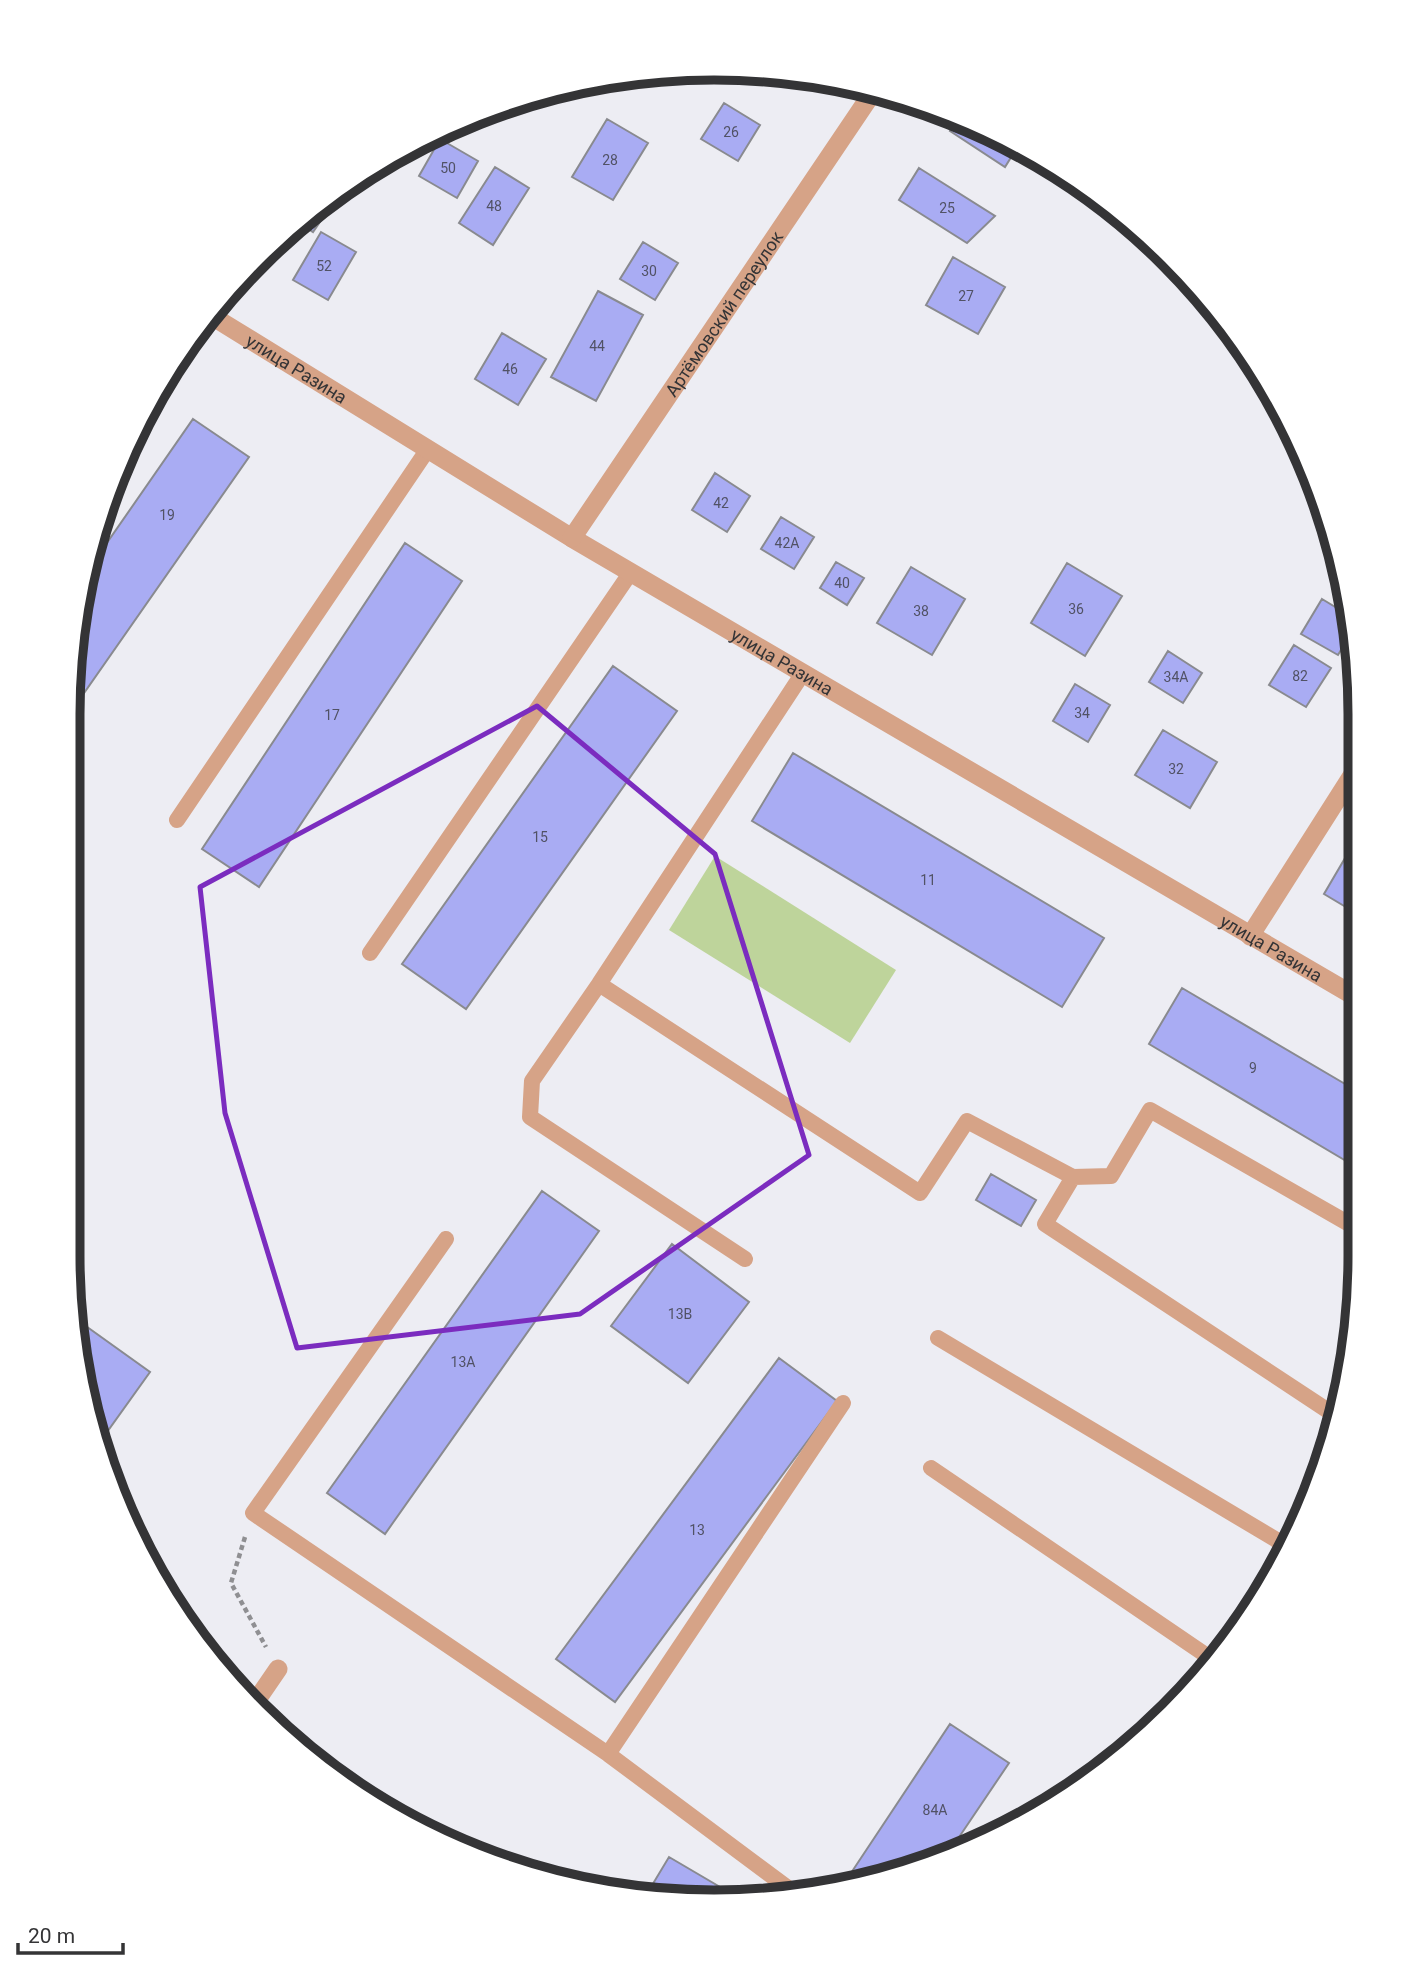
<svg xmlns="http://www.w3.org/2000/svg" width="1428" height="1971" viewBox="0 0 1428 1971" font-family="Roboto,sans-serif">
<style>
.green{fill:#bed49b}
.building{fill:#a9acf3;stroke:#898a8f;stroke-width:2}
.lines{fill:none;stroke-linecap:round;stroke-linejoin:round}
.path{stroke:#8f8f92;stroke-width:4.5;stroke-dasharray:5 3.5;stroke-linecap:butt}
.service{stroke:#d6a387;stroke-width:16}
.minor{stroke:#d6a387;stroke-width:19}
.marked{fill:none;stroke:#7b2cbf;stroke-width:5;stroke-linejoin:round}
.labels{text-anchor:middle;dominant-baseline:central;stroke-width:5;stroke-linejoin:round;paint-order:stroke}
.number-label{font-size:14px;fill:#515265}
.street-label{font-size:18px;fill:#343436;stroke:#fff}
.rim{fill:none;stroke:#343436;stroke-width:9}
</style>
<rect width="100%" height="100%" fill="#ededf3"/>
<!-- green -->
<path class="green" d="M715,856L896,970L850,1043L669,930Z"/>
<!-- building -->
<path class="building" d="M724,103L760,125L738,161L701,139Z
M607,119L648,143L613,200L572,177Z
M958,119L1000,135L1018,146L1005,167L950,131Z
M440,139L478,161L457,198L419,176Z
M495,167L529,188L493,245L459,223Z
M919,168L995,216L967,243L899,200Z
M341,191L313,232L298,222Z
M321,232L356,252L328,300L293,280Z
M643,242L678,263L655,300L620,279Z
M953,257L1005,287L978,334L926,305Z
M598,291L643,315L596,401L551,377Z
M502,333L546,359L518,405L475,379Z
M193,419L249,457L68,716L81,588L86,573Z
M715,473L750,496L727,532L692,510Z
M781,517L814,537L794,569L761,549Z
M405,543L462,581L259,887L202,849Z
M836,562L864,578L847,605L820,588Z
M1067,563L1122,596L1085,656L1031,623Z
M911,567L965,599L932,655L877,623Z
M1322,599L1350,616L1354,628L1338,655L1301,634Z
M1294,645L1331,668L1306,707L1269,685Z
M1168,651L1202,673L1183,703L1149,682Z
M613,666L677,711L466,1009L402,964Z
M1075,684L1110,705L1088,742L1053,721Z
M1163,730L1217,762L1190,808L1135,775Z
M793,753L1104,938L1062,1007L752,821Z
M1351,848L1356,851V913L1324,894Z
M1182,988L1357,1091L1358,1168L1149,1044Z
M991,1174L1036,1200L1021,1226L976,1200Z
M542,1191L599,1231L385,1534L327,1493Z
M672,1244L749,1302L688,1383L611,1326Z
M76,1319L150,1372L107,1432L90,1420Z
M779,1358L837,1401L615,1702L556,1659Z
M950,1724L1009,1763L945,1858L843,1885Z
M669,1857L737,1897H645Z"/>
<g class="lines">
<!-- path -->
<path class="path" d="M245,1537L231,1583L266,1647"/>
<!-- service -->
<path class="service" d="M177,820L428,449
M370,953L631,572
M599,984L920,1193L967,1121L1073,1177
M446,1239L253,1513L608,1754L800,1897
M745,1259L530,1117L532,1081L599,984L803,673
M938,1338L1290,1548
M1339,1418L1045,1224L1073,1177L1111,1176L1150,1110L1358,1229
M931,1468L1216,1662
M608,1754L843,1403"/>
<!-- minor -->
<g class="minor">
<path id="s1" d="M215,318L572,538L1356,997"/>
<path id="s2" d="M572,538L875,89"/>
<path d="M1250,936L1355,771"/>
<path d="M254,1704L278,1669"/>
</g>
</g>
<!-- marked area -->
<path class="marked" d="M537,706L715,854L809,1155L580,1314L297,1348L225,1113L200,887Z"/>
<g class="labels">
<!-- number labels -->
<g class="number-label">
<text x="731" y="132">26</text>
<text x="610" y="160">28</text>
<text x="448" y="168">50</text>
<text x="494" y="206">48</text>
<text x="947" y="208">25</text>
<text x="324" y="266">52</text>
<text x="649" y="271">30</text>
<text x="966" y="296">27</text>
<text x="597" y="346">44</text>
<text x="510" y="369">46</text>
<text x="721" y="503">42</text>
<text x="167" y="515">19</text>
<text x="787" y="543">42А</text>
<text x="842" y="583">40</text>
<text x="1076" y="609">36</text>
<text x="921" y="611">38</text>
<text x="1300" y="676">82</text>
<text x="1176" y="677">34А</text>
<text x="1082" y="713">34</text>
<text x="332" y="715">17</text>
<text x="1176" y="769">32</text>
<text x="540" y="837">15</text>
<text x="928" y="880">11</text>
<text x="1253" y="1068">9</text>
<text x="680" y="1314">13В</text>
<text x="463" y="1362">13А</text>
<text x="697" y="1530">13</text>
<text x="935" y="1810">84А</text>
</g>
<!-- street labels -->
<g class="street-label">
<text stroke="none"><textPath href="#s2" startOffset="271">Артёмовский переулок</textPath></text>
<text stroke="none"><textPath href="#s1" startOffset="96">улица Разина</textPath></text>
<text stroke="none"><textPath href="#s1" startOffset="663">улица Разина</textPath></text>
<text stroke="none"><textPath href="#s1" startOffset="1230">улица Разина</textPath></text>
</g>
</g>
<!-- crop -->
<path d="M0 0H1428V1971H0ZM714 80H714A634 634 0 0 1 1348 714V1256A634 634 0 0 1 714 1890H714A634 634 0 0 1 80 1256V714A634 634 0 0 1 714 80Z" fill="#fff" fill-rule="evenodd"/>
<path class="rim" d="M714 80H714A634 634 0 0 1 1348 714V1256A634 634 0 0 1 714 1890H714A634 634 0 0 1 80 1256V714A634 634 0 0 1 714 80Z"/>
<!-- scale -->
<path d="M18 1943v10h105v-10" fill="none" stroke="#343436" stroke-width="3.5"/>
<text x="28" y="1943" font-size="21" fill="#343436" stroke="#ffffff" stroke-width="5" paint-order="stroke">20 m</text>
</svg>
